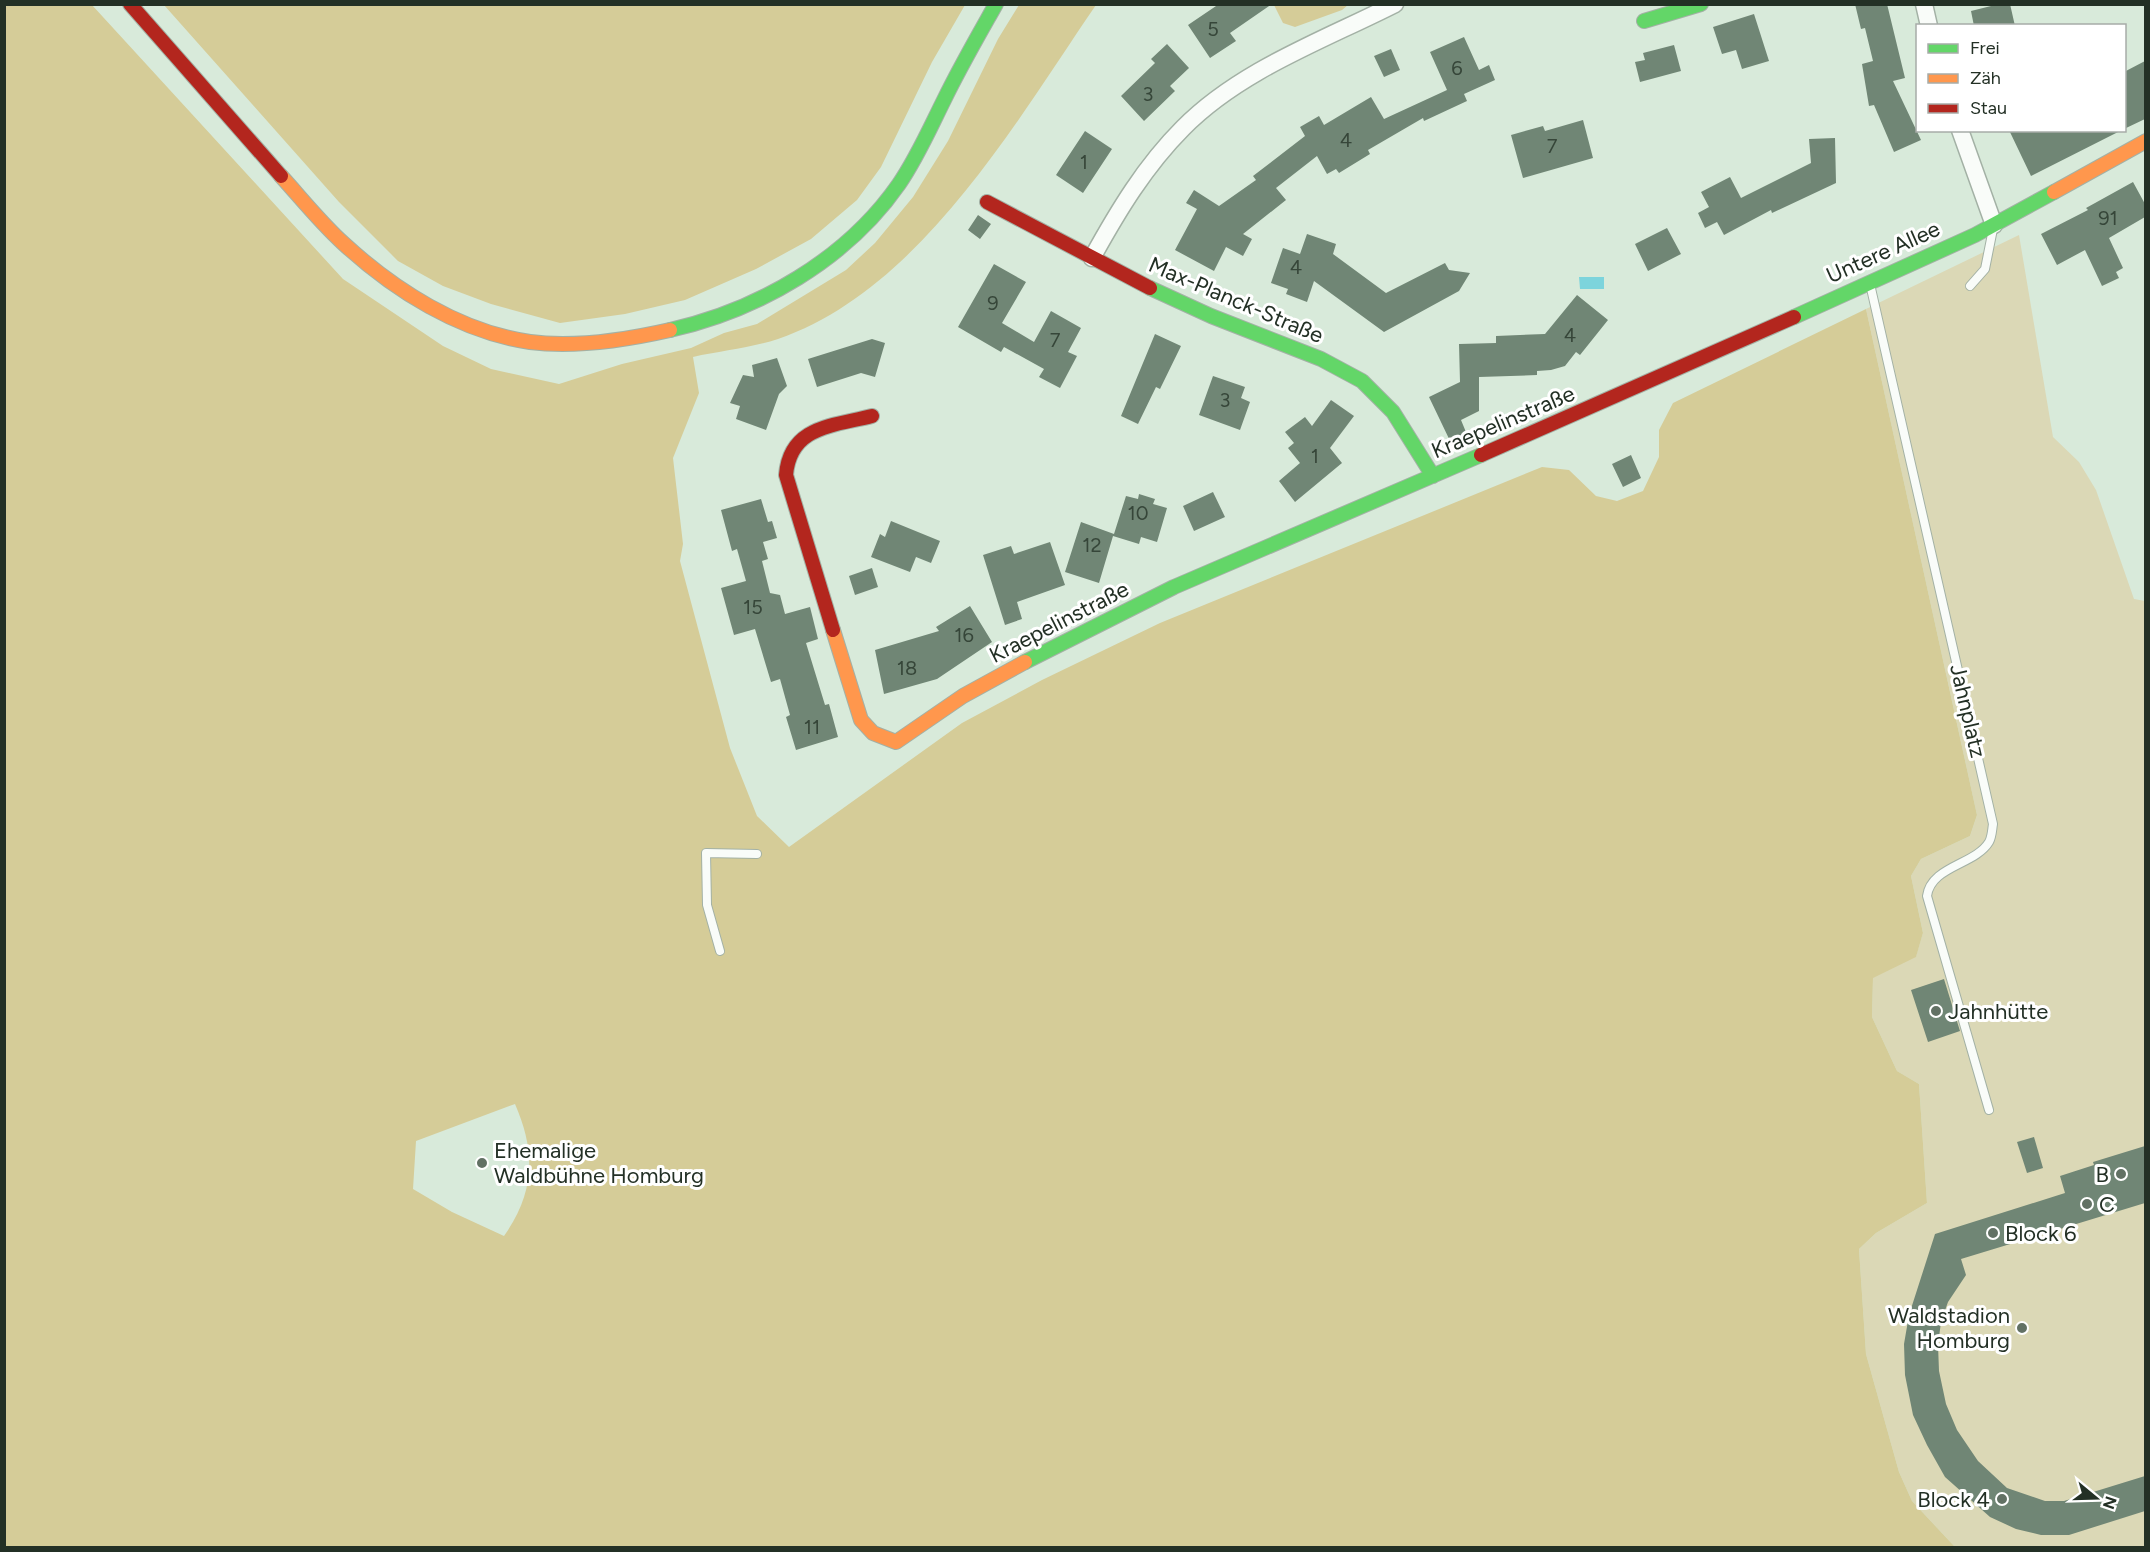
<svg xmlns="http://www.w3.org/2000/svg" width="2150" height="1552" viewBox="0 0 2150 1552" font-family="Figtree,sans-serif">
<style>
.green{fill:#dbd8b6}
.forest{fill:#d5cc98;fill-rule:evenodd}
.water{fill:#7dd4dc}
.building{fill:#708675}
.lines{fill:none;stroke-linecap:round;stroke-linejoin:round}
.lane-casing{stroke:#a3b1a5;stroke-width:10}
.street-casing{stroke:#a3b1a5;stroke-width:19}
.fast-casing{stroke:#a3b1a5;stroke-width:16}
.slow-casing{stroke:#a3b1a5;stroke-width:16}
.jam-casing{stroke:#a3b1a5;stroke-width:16}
.lane{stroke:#f9fcf9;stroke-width:8}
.street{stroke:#f9fcf9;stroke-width:16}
.fast{stroke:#63d668;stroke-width:14}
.slow{stroke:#ff974d;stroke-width:14}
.jam{stroke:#b3261e;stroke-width:14}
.poi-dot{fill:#627164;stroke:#fff;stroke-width:2}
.labels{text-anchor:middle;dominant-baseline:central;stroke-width:6;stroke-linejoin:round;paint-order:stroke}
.number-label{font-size:20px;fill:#364639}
.street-label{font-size:22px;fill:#233025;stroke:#fff}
.poi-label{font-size:22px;fill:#233025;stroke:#fff;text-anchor:start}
</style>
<rect width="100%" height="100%" fill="#d8eada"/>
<!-- green -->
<path class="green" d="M2019,235L2053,437L2079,462L2096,490L2134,599L2145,601V1547H1955L1912,1501L1899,1472L1866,1354L1859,1249L1876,1233L1927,1203L1919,1084L1897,1071L1872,1017L1873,977L1916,956L1923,933L1911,876L1921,859L1970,836L1977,815L1866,309Z"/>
<!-- forest -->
<path class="forest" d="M5,5H92L343,279L443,346L491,369L559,384L622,364L691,348L724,333L757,324L846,270L875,243L913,197L948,141L998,39L1019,5H1096C1015,123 920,290 778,339C751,348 720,351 693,357L699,393L673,458L683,544L680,561L730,748L757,816L789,847L962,723L1042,680L1160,623L1542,467L1569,470L1596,496L1617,501L1643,491L1659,457V430L1673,403L1866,309L1977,815L1970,836L1921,859L1911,876L1923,933L1916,957L1873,978L1872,1017L1897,1071L1919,1084L1927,1203L1876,1233L1859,1249L1866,1354L1899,1472L1912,1501L1955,1547L5,1548ZM515,1104C536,1152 535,1192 504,1236L452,1212L413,1189L416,1141Z
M164,5H965L932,62L881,167L857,200L811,239L756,269L685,300L625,314L560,323L491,304L443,286L398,261L339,202Z
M1274,5H1348L1342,10L1295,27L1283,23Z"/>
<!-- water -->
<path class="water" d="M1579,277H1604V289H1580Z"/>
<!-- building -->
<path class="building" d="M1219,4H1272L1230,33L1236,41L1210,58L1188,25Z
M1855,4H1887L1905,78L1893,81L1921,140L1894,152L1874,105L1869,106L1862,64L1873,61L1865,28L1861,29Z
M1999,4H2010L2015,26H1974L1971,11Z
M1754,14L1769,61L1742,69L1736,50L1722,54L1713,27Z
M1464,37L1479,70L1489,65L1495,80L1464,94L1467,101L1424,121L1423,118L1368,150L1370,154L1339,173L1336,169L1327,174L1317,156L1276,188L1286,200L1243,234L1252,239L1243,256L1226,247L1214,271L1175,250L1197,209L1186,203L1194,190L1219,206L1256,180L1253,176L1305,136L1300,127L1319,116L1324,125L1371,97L1384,119L1447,90L1430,52Z
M1167,44L1189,68L1170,86L1175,91L1144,121L1121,96L1155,63L1151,59Z
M1674,45L1681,71L1640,82L1635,62L1645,60L1643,53Z
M1391,49L1400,70L1384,77L1374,56Z
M2145,61V119L2124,129V72Z
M1583,120L1593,158L1523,178L1511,135L1543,126L1545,131Z
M2009,130H2122L2031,176Z
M1085,131L1112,149L1083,193L1056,175Z
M1835,138L1836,183L1772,213L1771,210L1724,235L1717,222L1705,228L1698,213L1709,207L1701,192L1730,177L1741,198L1811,163L1809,139Z
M2133,182L2145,204V217L2109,238L2123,268L2116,272L2119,278L2102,286L2085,250L2057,265L2041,234L2088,210L2086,208Z
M978,215L991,224L980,239L968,230Z
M1667,228L1681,254L1648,271L1635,244Z
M1307,234L1336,244L1333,254L1386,293L1445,263L1449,270L1470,273L1459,291L1384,332L1314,281L1307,302L1286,294L1288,289L1271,283L1283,248L1300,254Z
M994,264L1026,282L1002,323L1034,342L1051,311L1081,328L1068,352L1077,356L1060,388L1039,377L1044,369L1004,347L1001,352L958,327Z
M1577,295L1608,320L1580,355L1576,352L1565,366L1551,370L1537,371V375L1479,377V411L1461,420L1468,437L1452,445L1429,397L1460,382L1459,344L1496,343V336L1545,334Z
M1155,334L1181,346L1160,389L1156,387L1138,424L1121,416Z
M872,339L885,343L875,377L861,373L817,387L808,359Z
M777,358L787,386L779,394L766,430L736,419L740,406L730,403L743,375L754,377L752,365Z
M1213,376L1245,387L1241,398L1250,402L1240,430L1199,415Z
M1331,400L1354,416L1330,448L1342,463L1295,502L1279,481L1300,463L1288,448L1294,443L1285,432L1305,417L1312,426Z
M1631,455L1641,478L1623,487L1612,464Z
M1213,492L1225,517L1194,531L1183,506Z
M1139,494L1155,499L1153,504L1167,508L1157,542L1141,537L1139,544L1113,536L1099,583L1065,572L1081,522L1114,534L1126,496L1138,499Z
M761,499L768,522L772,521L777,538L763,542L768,559L762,561L770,593L780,595L785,614L810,607L818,639L806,643L825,705L829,704L838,737L796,750L786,717L790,715L780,679L771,682L755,629L734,635L721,588L746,581L737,549L732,551L721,510Z
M891,521L940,541L931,563L916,557L910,572L871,557L880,534L885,537Z
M1050,542L1065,585L1017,602L1022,619L1005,625L983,555L1011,546L1014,554Z
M872,568L878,587L855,595L849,576Z
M970,606L992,642L937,679L884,694L875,650L939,631L936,627Z
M1944,979L1960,1031L1928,1042L1911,990Z
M2034,1137L2043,1168L2027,1173L2017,1142Z
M2145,1146V1203L1961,1259L1966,1275L1948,1302L1941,1322L1938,1345L1939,1371L1946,1404L1957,1430L1978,1461L2007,1488L2045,1501H2064L2145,1476V1511L2069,1535H2041L2016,1529L1990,1517L1945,1477L1927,1445L1913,1415L1905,1375L1904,1344L1909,1315L1935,1234L2065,1193L2060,1176L2094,1165L2093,1162Z"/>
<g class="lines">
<!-- lane casing -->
<g class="lane-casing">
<path id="lane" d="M1870,284L1993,824C1992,830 1992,837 1989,842C1975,865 1931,866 1927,896L1989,1110
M1970,286L1985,269L1993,229
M720,951L707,905L706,853L757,854"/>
</g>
<!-- street casing -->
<g class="street-casing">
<path id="street" d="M1924,4L1929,26
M1960,130L1994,225
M1092,258C1118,211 1145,166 1183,128C1240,70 1324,40 1395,4"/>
</g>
<!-- fast casing -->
<g class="fast-casing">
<path id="fast" d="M1644,21L1701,4
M1150,288L1211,316L1321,359L1362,381L1393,412L1433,476
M1794,317L1975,235L2054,192
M670,330C759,310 847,259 899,184C917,158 930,128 944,100C960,67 978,36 996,4
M1025,662L1174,587L1481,455"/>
</g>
<!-- slow casing -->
<g class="slow-casing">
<path id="slow" d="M281,176C301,198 320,222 343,243C394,290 460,332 530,342C575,348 626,340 670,330
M2054,192L2146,141
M833,630L861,720L873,733L896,742L963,696L1025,662"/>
</g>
<!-- jam casing -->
<g class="jam-casing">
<path id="jam" d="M130,4L281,176
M987,202L1150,288
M1481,455L1794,317
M833,630L786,475C790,426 833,426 872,416"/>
</g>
<!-- lane -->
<use href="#lane" class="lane"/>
<!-- street -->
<use href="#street" class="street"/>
<!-- fast -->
<use href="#fast" class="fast"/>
<!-- slow -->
<use href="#slow" class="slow"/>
<!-- jam -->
<use href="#jam" class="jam"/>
</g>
<!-- markers -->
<g class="poi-dot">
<circle cx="1936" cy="1011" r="6"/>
<circle cx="482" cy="1163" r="6"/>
<circle cx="2121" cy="1174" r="6"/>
<circle cx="2087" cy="1204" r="6"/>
<circle cx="1993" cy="1233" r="6"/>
<circle cx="2022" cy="1328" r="6"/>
<circle cx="2002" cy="1499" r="6"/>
</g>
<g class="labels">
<!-- number labels -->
<g class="number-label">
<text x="1213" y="29">5</text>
<text x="1457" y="68">6</text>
<text x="1148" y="94">3</text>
<text x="1346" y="140">4</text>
<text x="1552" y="146">7</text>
<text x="1084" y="162">1</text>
<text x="2108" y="218">91</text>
<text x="1296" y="267">4</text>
<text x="993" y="303">9</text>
<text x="1570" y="335">4</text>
<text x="1055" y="340">7</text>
<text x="1225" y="400">3</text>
<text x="1315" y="456">1</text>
<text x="1138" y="513">10</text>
<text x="1092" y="545">12</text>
<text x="753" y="607">15</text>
<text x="964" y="635">16</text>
<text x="907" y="668">18</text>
<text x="812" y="727">11</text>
</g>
<!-- street labels -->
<g class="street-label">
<text transform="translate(1883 252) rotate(-24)">Untere Allee</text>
<text transform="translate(1236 300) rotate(23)">Max-Planck-Straße</text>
<text transform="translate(1503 422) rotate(-23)">Kraepelinstraße</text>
<text transform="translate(1059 622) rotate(-27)">Kraepelinstraße</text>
<text transform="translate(1968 711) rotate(77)">Jahnplatz</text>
</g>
<!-- poi labels -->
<g class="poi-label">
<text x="1948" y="1011">Jahnhütte</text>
<text x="494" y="1150">Ehemalige<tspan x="494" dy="25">Waldbühne Homburg</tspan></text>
<text x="2109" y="1174" text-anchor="end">B</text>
<text x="2099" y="1204">C</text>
<text x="2005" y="1233">Block 6</text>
<text x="2010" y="1315" text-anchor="end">Waldstadion<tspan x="2010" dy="25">Homburg</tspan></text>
<text x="1990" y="1499" text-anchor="end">Block 4</text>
</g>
</g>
<!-- border -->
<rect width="2150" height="1552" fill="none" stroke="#233025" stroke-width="12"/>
<!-- legend -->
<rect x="1916" y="24" width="210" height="108" fill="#ffffff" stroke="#a7aca8" stroke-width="1.5"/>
<rect x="1928" y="44" width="30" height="9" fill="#63d668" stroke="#a7aca8" stroke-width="1.5"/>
<text x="1970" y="54" font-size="18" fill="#233025">Frei</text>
<rect x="1928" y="74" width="30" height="9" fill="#ff974d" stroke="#a7aca8" stroke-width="1.5"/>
<text x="1970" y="84" font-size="18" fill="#233025">Zäh</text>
<rect x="1928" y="104" width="30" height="9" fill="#b3261e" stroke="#a7aca8" stroke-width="1.5"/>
<text x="1970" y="114" font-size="18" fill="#233025">Stau</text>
<!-- north arrow -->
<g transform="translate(2096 1498) rotate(109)" stroke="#ffffff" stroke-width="4.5" paint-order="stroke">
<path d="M0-4.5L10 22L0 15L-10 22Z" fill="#233025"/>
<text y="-9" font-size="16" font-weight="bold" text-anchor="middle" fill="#233025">N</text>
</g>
</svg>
